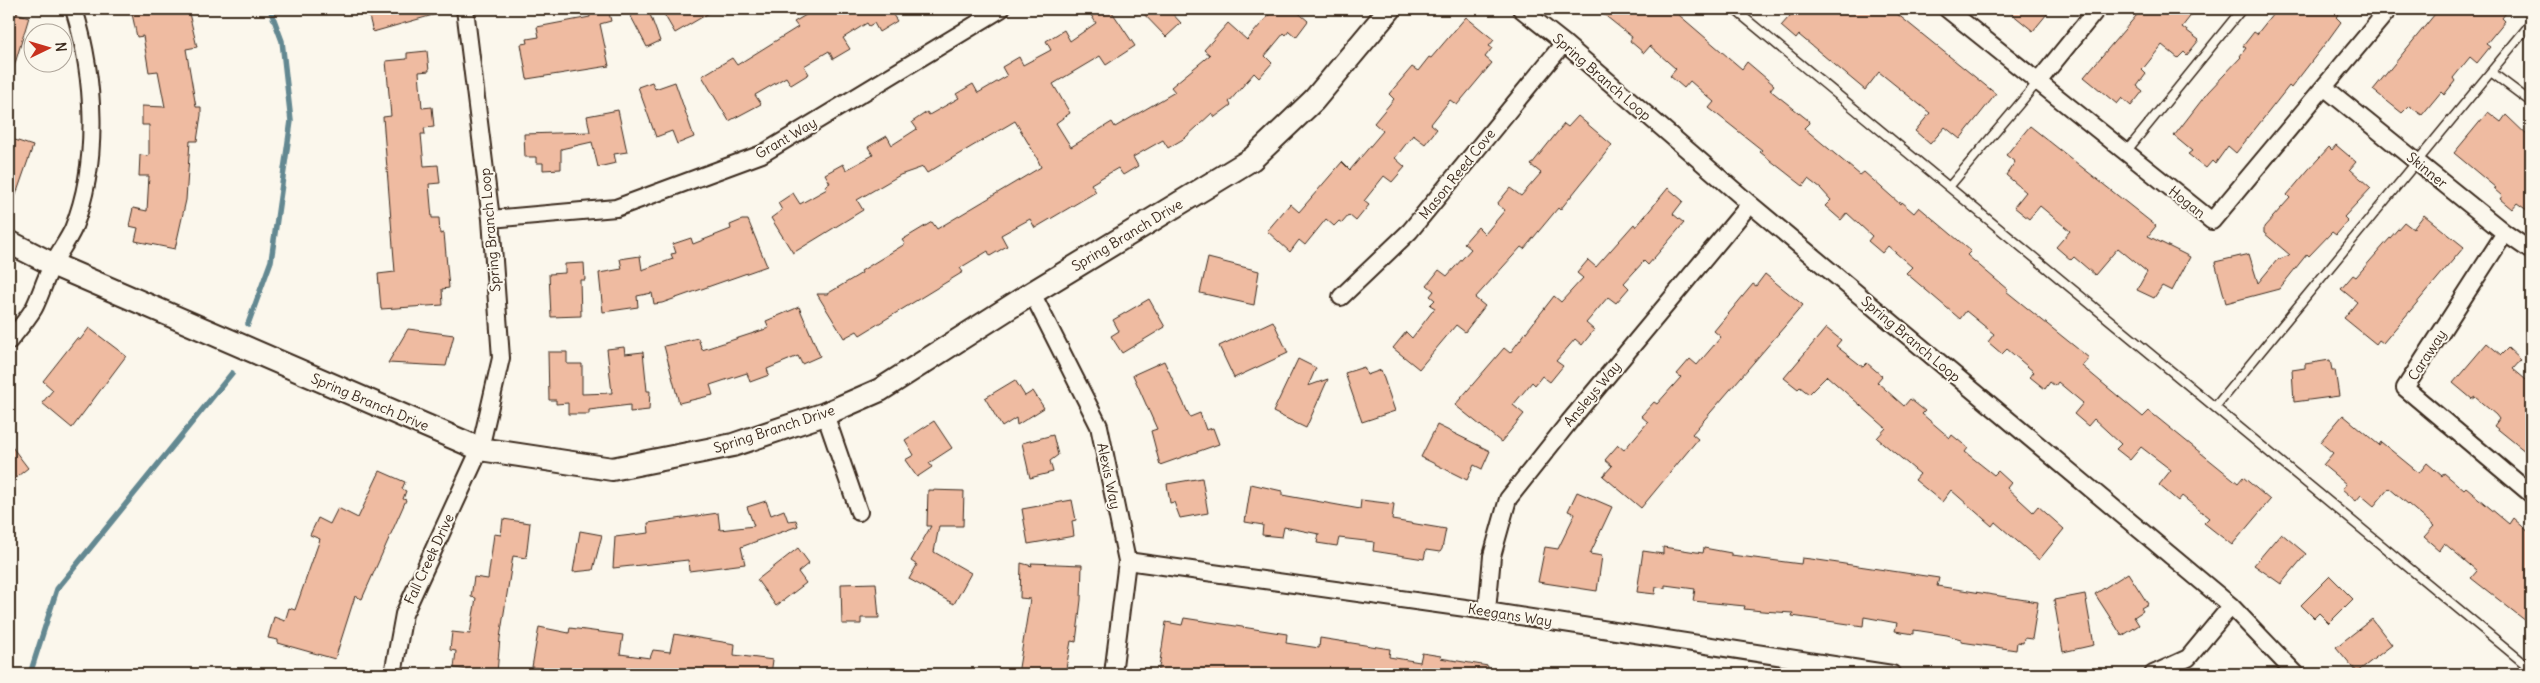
<svg xmlns="http://www.w3.org/2000/svg" width="2540" height="683" viewBox="0 0 2540 683" font-family="Delius,sans-serif">
<style>
.lines{fill:none;stroke-linecap:round;stroke-linejoin:round}
.stream{stroke:#638891;stroke-width:5.5}
.building{fill:#efbba1;stroke:#3b2a1e}
.lane-casing{stroke:#3b2a1e;stroke-width:11}
.street-casing{stroke:#3b2a1e;stroke-width:20}
.secondary-casing{stroke:#3b2a1e;stroke-width:26}
.lane{stroke:#fbf7ec;stroke-width:8}
.street{stroke:#fbf7ec;stroke-width:16}
.secondary{stroke:#fbf7ec;stroke-width:22}
.labels{text-anchor:middle;dominant-baseline:central;stroke-width:4;stroke-linejoin:round;paint-order:stroke}
.street-label{font-size:14px;fill:#3b2a1e;stroke:#fbf7ec}
</style>
<rect width="100%" height="100%" fill="#fbf7ec"/>
<filter id="ink" filterUnits="userSpaceOnUse"><feTurbulence type="fractalNoise" baseFrequency=".02" numOctaves="2"/><feDisplacementMap in="SourceGraphic" scale="10" xChannelSelector="R" yChannelSelector="G"/><feConvolveMatrix kernelMatrix="1 2 1 2 8 2 1 2 1" color-interpolation-filters="sRGB"/></filter>
<g filter="url(#ink)">
<g class="lines">
<!-- stream -->
<path class="stream" d="M248,324L271,261L291,121L282,41L270,9
M30,674L57,589L232,373"/>
</g>
<!-- building -->
<path class="building" d="M131,9H188L197,47L186,49L196,107H201V115L197,141H190L186,200L175,249L135,241L138,228L129,226L133,208L147,211L149,176H139L140,155L149,156V125H142V106L165,107L158,71L149,72L143,36L137,37Z
M367,9H439L440,13L373,32Z
M589,9H608L611,21L600,24L609,66L527,79L521,44L528,43L527,39L539,37L537,27L590,17Z
M627,9H648L660,41L647,47Z
M661,9H716L675,33Z
M816,9H897L891,12L897,21L879,32L874,23L869,26L867,23L843,38L850,49L833,59L829,51L804,66L809,74L791,85L786,77L755,95L761,104L729,121L702,76L732,58L737,65L798,27L794,22Z
M1100,9H1110L1135,46L1106,65L1100,56L1053,84L1070,113L1056,123L1071,147L1112,122L1115,127L1175,92L1171,87L1210,55L1204,50L1228,23L1247,40L1274,9H1294L1308,21L1296,37L1289,31L1286,35L1284,33L1265,56L1272,63L1259,78L1254,73L1229,102L1231,105L1215,117L1212,113L1185,138L1168,148L1163,140L1133,157L1138,166L1123,175L1118,168L1091,184L1096,192L1035,228L1030,219L1001,235L1007,246L990,256L988,251L960,268L963,272L860,335L857,331L844,338L817,294H827L862,273L861,271L905,244L902,240L932,222L937,229L1041,167L1036,156L1015,121L927,173L923,167L900,175L857,200L863,210L793,253L771,218L782,210L778,203L793,193L800,204L827,189L825,186L830,183L825,174L843,164L846,170L873,155L868,147L887,136L892,145L917,129L912,122L927,112L929,115L959,98L956,94L973,84L978,93L1007,76L1002,67L1019,57L1023,65L1051,50L1046,41L1064,30L1070,41L1096,23L1091,15Z
M1139,9H1168L1181,23L1166,37Z
M1597,9H1672L1742,69L1747,62L1774,85L1770,90L1808,120L1809,123L1804,128L1860,175L1864,172L1900,204L1901,202L1914,213L1919,207L1971,251L1967,255L2008,290L2006,291L2089,358L2082,366L2143,417L2149,411L2238,483L2243,477L2270,500L2232,545L2204,523L2209,518L2182,496L2178,501L2159,485L2171,470L2141,447L2130,460L2116,449L2121,444L2094,419L2088,426L2074,414L2083,403L2058,382L2055,386L2050,382L2045,389L2030,377L2034,372L2007,349L2002,354L1988,342L1994,334L1966,311L1960,319L1906,273L1912,267L1888,246L1882,253L1868,241L1872,236L1847,213L1841,220L1825,206L1831,200L1821,189L1808,179L1803,186L1775,164L1760,152L1762,150L1709,108L1714,102L1690,81L1684,88L1670,76L1676,69L1650,46L1644,53L1630,41L1632,37Z
M1796,9H1891L1996,94L1960,139L1945,127L1930,144L1915,131L1930,113L1879,72L1865,90L1799,35L1796,39L1781,26Z
M2006,9H2051L2033,31Z
M2142,9H2196L2182,27L2199,40L2187,55L2184,52L2178,58L2162,45L2142,70L2146,74L2137,86L2143,91L2131,106L2122,98L2117,104L2084,77Z
M2277,9H2344L2336,17L2341,22L2328,40L2291,88L2289,86L2236,153L2228,146L2215,164L2212,161L2206,168L2188,154L2192,151L2174,136L2208,92L2241,57L2240,56L2246,48L2243,46L2254,32L2257,34Z
M2439,9H2509L2502,18L2505,21L2486,44L2490,47L2477,63L2470,57L2453,78L2455,81L2444,95L2441,92L2422,115L2409,106L2402,113L2373,90Z
M9,11L29,17L13,70H9Z
M1466,17L1494,40L1489,46L1492,48L1485,57L1492,63L1457,105L1450,100L1431,124L1437,129L1425,144L1413,135L1395,158L1405,167L1392,182L1384,176L1364,201L1369,205L1356,221L1349,215L1342,223L1339,221L1334,226L1326,219L1305,245L1299,240L1290,252L1267,231L1290,204L1299,212L1342,162L1350,170L1383,131L1374,123L1394,99L1389,94L1412,67L1418,71L1429,57L1431,58Z
M427,51L429,71L419,72L422,108L432,107L434,127L424,128L425,134H421L424,166L438,165L440,183L429,184L432,218H439L440,234L444,233L449,288L442,289L443,305L381,309L378,274L395,272L383,117L391,116L386,61L407,59V53Z
M652,82L655,89L675,82L694,137L677,144L672,131L656,137L638,87Z
M618,110L627,152L614,154L616,163L598,167L592,142L561,149V169L543,170V163H536V157H525L524,134L590,132L587,116Z
M2488,112L2501,122L2506,115L2531,139V213L2517,203L2512,209L2500,199L2502,196L2494,189L2496,188L2454,153Z
M1578,116L1612,145L1560,210L1558,208L1524,249L1521,247L1475,298L1485,306L1465,332L1456,325L1419,369L1393,348L1406,332L1412,338L1435,308L1430,305L1435,300L1430,296L1434,291L1427,285L1439,270L1447,276L1471,249L1464,243L1478,227L1485,234L1505,210L1497,204L1510,188L1521,196L1541,173L1531,165L1564,124L1568,127Z
M2030,126L2156,226L2148,236L2190,257L2172,291L2162,286L2154,298L2137,290L2147,272L2118,248L2095,275L2074,257L2071,260L2056,247L2070,231L2040,206L2029,219L2014,207L2026,192L2006,175L2015,162L2006,155Z
M9,138L33,146L11,209L9,208Z
M2336,145L2356,162L2350,169L2371,188L2344,217L2348,221L2336,235L2332,232L2309,256L2307,254L2279,289L2226,303L2215,262L2249,254L2258,283L2277,260L2290,255L2264,233V227L2290,198L2287,195L2308,170L2329,147L2332,150Z
M1668,188L1683,201L1673,214L1684,223L1648,265L1644,261L1624,283L1629,288L1616,303L1608,297L1586,323L1594,330L1582,345L1575,339L1556,361L1563,366L1550,382L1542,376L1535,385L1532,382L1513,405L1524,414L1501,442L1455,405L1504,348L1510,353L1554,296L1561,302L1583,278L1577,273L1588,260L1596,267L1634,224L1636,227Z
M2424,215L2464,247L2383,343L2379,340L2376,344L2344,318L2357,302L2341,289L2353,275L2356,277L2404,222L2413,229Z
M742,220H748L767,266L662,303L654,304L652,293L637,296L638,307L603,312L599,273L622,269L620,259L640,256L642,270L673,259L671,254L676,253L673,244L691,238L693,244L731,229L730,225Z
M1208,258L1259,271L1254,305L1200,293Z
M584,263L585,280H580L581,316L551,317L549,274L565,273V264Z
M1765,274L1803,305L1692,434L1698,439L1641,508L1603,476L1612,466L1605,460L1618,445L1624,450L1648,422L1641,416L1654,402L1657,404L1681,377L1677,374L1690,359L1697,365L1721,337L1714,331L1753,284L1756,286Z
M1149,299L1165,327L1122,353L1111,336L1119,331L1113,320Z
M799,307L820,356L802,364L798,356L767,369L769,375L750,382L747,373L710,385L713,395L679,403L664,346L698,338L702,350L769,328L766,321Z
M1273,321L1288,353L1234,378L1219,346Z
M89,328L126,356L72,428L42,403L53,390L43,381L77,338L80,340Z
M1826,328L1841,340L1836,346L1863,367L1867,363L1882,376L1877,382L1904,406L1910,399L1925,411L1922,414L1950,438L1952,435L1968,448L1965,452L1994,475L1998,471L2011,483L2007,488L2033,512L2038,506L2064,529L2039,560L1995,522L1992,526L1951,490L1942,502L1915,480L1920,474L1877,438L1886,428L1827,376L1809,394L1800,387L1798,389L1784,378Z
M408,329L454,335L446,366L388,363Z
M2487,343L2501,355L2508,348L2521,360L2513,369L2531,384V456L2494,426L2499,419L2496,415L2475,397L2472,399L2453,383Z
M624,347L625,354L643,352L647,391H650L649,410L630,412V405L589,410V414H568V403L556,404V400H549L548,352H567V364H582V394L612,393L607,349Z
M1298,359L1316,368L1308,386L1328,379L1306,428L1273,412Z
M2330,360L2332,370H2335L2339,396L2294,402L2292,370L2305,368V364Z
M1164,361L1190,417L1200,413L1206,430L1213,428L1219,444L1160,465L1151,431L1157,429L1133,375Z
M1364,367L1367,375L1381,370L1395,411L1362,422L1345,373Z
M1015,380L1025,396L1033,391L1044,408L1017,425L1016,418L1002,427L985,398Z
M2343,415L2379,445L2381,442L2419,473L2427,463L2442,476L2444,473L2464,490L2466,488L2509,524L2513,518L2531,534V625L2471,578L2477,571L2444,543L2439,550L2424,537L2434,526L2389,488L2374,506L2361,495L2356,501L2342,489L2346,484L2323,465L2333,453L2320,442Z
M934,421L952,448L929,463L932,467L917,477L905,460L914,455L905,440Z
M1437,425L1490,451L1482,469L1474,465L1467,480L1421,457Z
M1053,435L1058,455L1050,461L1053,472L1030,478L1022,443Z
M9,443L28,468L9,483Z
M380,471L405,482L402,489L406,491L403,499L406,500L362,599L355,596L335,659L278,643V640L268,638L274,617L285,621L289,608L295,610L320,539L310,535L318,518L330,524L338,508L358,518Z
M1202,478L1208,513L1180,518L1174,502L1170,503L1167,484Z
M1251,484L1282,491V495L1360,509L1361,500L1394,504L1392,520L1446,529L1442,549L1440,552L1426,550L1424,559L1373,551L1374,542L1339,538L1337,546L1317,543L1319,534L1284,527L1282,537L1262,535L1263,525L1245,522Z
M928,490L964,491L963,526H939L934,552L971,573L954,604L909,579L917,565L911,561L931,526H927Z
M1577,492L1612,507L1590,554L1602,556L1597,591L1538,582L1545,547L1558,549L1575,514L1568,511Z
M1072,500L1076,520L1072,521L1074,536L1028,544L1022,509Z
M766,501L771,515L784,510L788,521L796,520L798,526L741,547L745,564L689,571L688,560L613,568L615,537L649,533L648,523L718,513L720,530L754,526L747,507Z
M503,519L530,523L526,558L513,556L500,638L497,673L454,668L456,651L450,650L452,632L470,634L476,598L471,597L474,577L488,579L494,534L501,535Z
M580,531L602,535L593,570L573,572Z
M2281,533L2306,554L2281,584L2254,565Z
M1663,547L1703,553L1704,548L1731,553V555L1801,564L1802,558L1811,559L1939,578L1937,586L2038,602L2032,639L2024,638L2023,643L2017,642L2016,650L1961,642V639L1947,635L1914,630V634L1895,631L1897,623L1864,617L1863,626L1792,616L1793,613L1762,611L1744,609L1745,606L1693,601L1695,589L1665,585V588L1656,587L1655,594L1637,592L1643,551L1663,554Z
M798,548L809,563L798,572L806,583L776,606L757,580Z
M1021,563L1032,566L1031,563L1082,565L1081,600L1076,642L1071,641L1065,674H1018L1030,599L1020,598Z
M2128,573L2148,604L2141,608L2143,611L2134,617L2139,625L2122,636L2095,594Z
M2330,576L2353,599L2329,623L2319,613L2314,618L2301,605Z
M876,583L879,618H861V624H842L841,584Z
M2085,594L2094,645L2063,652L2054,600Z
M1184,618L1287,634L1286,643L1319,648L1320,638L1390,649L1389,657L1420,662L1422,653L1441,656L1440,658L1488,666L1487,674H1158L1166,622L1182,625Z
M2372,619L2392,645L2357,672L2336,647Z
M539,627L569,633L570,628L623,635L620,654L650,658L653,650L670,652L674,634L735,644L734,655L773,660L771,674H600L567,670L566,674H546L547,669L532,667Z"/>
<g class="lines">
<!-- lane casing -->
<g class="lane-casing">
<path id="lane" d="M1734,9L2531,669
M2491,72L2531,102
M2125,153L2242,9
M1949,187L2037,83
M2215,407L2531,23"/>
</g>
<!-- street casing -->
<g class="street-casing">
<path id="street" d="M1521,9L1564,43L1750,204L2231,606L2296,674
M1947,9L2212,221L2389,9
M2037,83L2097,9
M2324,87L2505,233L2531,251
M491,219L616,208L762,154L1001,9
M2505,233L2405,388L2531,494
M1032,293L1099,426L1127,561L1113,674
M1341,297L1410,231L1564,43
M9,341C17,331 27,320 34,308C41,294 45,279 52,266C58,253 67,242 73,229C100,162 95,77 74,9
M825,414L859,512
M1127,561L1487,611L1892,674
M1487,611L1492,556L1508,499L1569,422L1750,204
M393,674L404,614L480,449L501,358L491,219L465,9
M2153,674L2188,658L2231,606"/>
</g>
<!-- secondary casing -->
<g class="secondary-casing">
<path id="secondary" d="M9,242L52,264L480,449L612,469L733,445L825,414L880,390L1032,293L1252,159L1314,100L1390,9"/>
</g>
<!-- lane -->
<use href="#lane" class="lane"/>
<!-- street -->
<use href="#street" class="street"/>
<!-- secondary -->
<use href="#secondary" class="secondary"/>
</g>
</g>
<g class="labels">
<!-- street labels -->
<g class="street-label">
<text transform="translate(1602 77) rotate(41)">Spring Branch Loop</text>
<text transform="translate(786 138) rotate(-30)">Grant Way</text>
<text transform="translate(2427 170) rotate(39)">Skinner</text>
<text transform="translate(1457 174) rotate(-51)">Mason Reed Cove</text>
<text transform="translate(2187 202) rotate(38)">Hogan</text>
<text transform="translate(490 230) rotate(-95)">Spring Branch Loop</text>
<text transform="translate(1127 235) rotate(-31)">Spring Branch Drive</text>
<text transform="translate(1911 339) rotate(40)">Spring Branch Loop</text>
<text transform="translate(2427 355) rotate(-57)">Caraway</text>
<text transform="translate(1592 394) rotate(-50)">Ansleys Way</text>
<text transform="translate(370 402) rotate(23)">Spring Branch Drive</text>
<text transform="translate(774 429) rotate(-18)">Spring Branch Drive</text>
<text transform="translate(1109 476) rotate(78)">Alexis Way</text>
<text transform="translate(429 559) rotate(-65)">Fall Creek Drive</text>
<text transform="translate(1510 615) rotate(9)">Keegans Way</text>
</g>
</g>
<!-- margin -->
<rect width="2540" height="683" fill="none" stroke="#fbf7ec" stroke-width="30"/>
<rect x="15" y="15" width="2510" height="653" fill="none" stroke="#3b2a1e" stroke-width="2" filter="url(#ink)"/>
<!-- north arrow -->
<g transform="translate(48 48) rotate(85)"><circle r="24" fill="#fbf7ec" stroke="#aea59a"/>
<path d="M0-4L9 19L0 12L-9 19Z" fill="#c8321e"/>
<text y="-8" font-size="14" font-weight="bold" text-anchor="middle" fill="#3b2a1e">N</text>
</g>
</svg>
